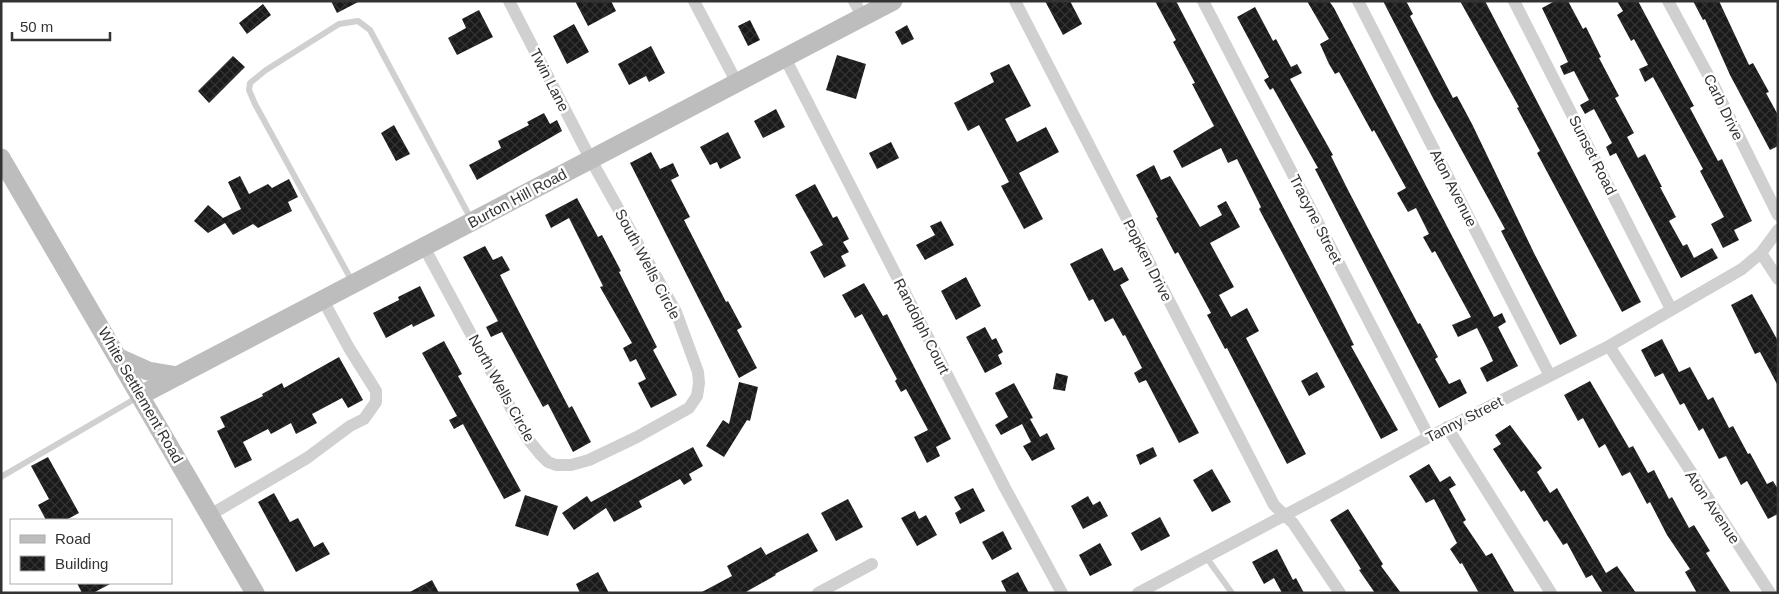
<svg xmlns="http://www.w3.org/2000/svg" width="1779" height="594" viewBox="0 0 1779 594" font-family="Arial,sans-serif">
<style>
.building{fill:url(#building-cross-hatch)}
.lines{fill:none;stroke-linecap:round;stroke-linejoin:round}
.lane{stroke:#d0d0d0;stroke-width:6}
.street{stroke:#d0d0d0;stroke-width:12}
.secondary{stroke:#bdbdbd;stroke-width:19}
.labels{text-anchor:middle;dominant-baseline:central;stroke-width:5;stroke-linejoin:round;paint-order:stroke}
.street-label{font-size:15px;fill:#333;stroke:#fff}
</style>
<defs>
<pattern id="building-cross-hatch" width="8" height="8" patternUnits="userSpaceOnUse" patternTransform="scale(1.25)"><rect width="8" height="8" fill="#1a1a1a"/><path d="M0 0l8 8M0 8l8-8" fill="none" stroke="#333"/></pattern>
</defs>
<rect width="100%" height="100%" fill="#fff"/>
<!-- building -->
<path class="building" d="M331,1H360L337,13Z
M575,1H611L616,11L588,26Z
M1045,1H1070L1082,24L1063,35Z
M1155,1H1176L1332,301L1354,345L1351,346L1398,430L1381,439L1259,209L1261,207L1237,159L1228,163L1221,148L1182,168L1173,151L1214,126L1192,84L1195,83L1173,42L1176,40Z
M1307,1H1329L1334,8L1494,317L1502,313L1506,322L1498,327L1518,366L1487,382L1480,368L1493,361L1489,352L1477,328L1458,337L1452,325L1471,317L1435,251L1432,253L1423,237L1429,234L1416,208L1408,212L1397,193L1406,188L1374,130L1372,132L1339,72L1335,74L1329,64L1320,44L1329,39Z
M1383,1H1406L1413,14L1410,16L1453,98L1457,96L1472,124L1534,253L1577,336L1560,345L1501,231L1505,229L1434,100Z
M1460,1H1485L1641,302L1622,312L1537,153L1540,151L1517,108L1519,107Z
M1555,1H1568L1583,29L1586,27L1601,57L1599,58L1619,96L1615,98L1634,133L1627,137L1638,158L1645,154L1662,187H1660L1676,217L1669,221L1683,246L1687,244L1694,258L1712,248L1718,258L1681,278L1616,153L1610,156L1606,147L1612,143L1594,109L1585,114L1580,105L1589,100L1574,71L1564,75L1560,66L1568,62L1542,8Z
M1617,1H1638L1694,106L1690,108L1718,161L1722,159L1752,221L1734,230L1739,240L1723,248L1711,224L1724,217L1700,171L1703,169L1653,77L1645,82L1639,69L1648,65L1634,39L1631,41L1617,15L1623,11Z
M1693,1H1719L1749,65L1753,63L1769,92L1766,93L1778,115V146L1770,150L1730,75L1705,19L1703,20Z
M263,4L271,15L247,34L239,23Z
M1255,7L1273,41L1276,39L1291,67L1297,64L1302,73L1290,79L1333,155L1331,156L1348,190L1418,324L1420,323L1438,357L1435,359L1449,384L1460,379L1467,393L1439,408L1315,169L1318,168L1273,88L1270,90L1264,80L1269,77L1237,17Z
M479,10L493,37L457,55L448,38L466,28L462,19Z
M750,20L760,40L748,46L738,26Z
M574,24L589,52L567,64L553,36Z
M907,25L914,39L902,45L895,32Z
M651,46L665,73L649,82L646,76L629,85L618,64Z
M837,55L866,64L856,99L826,90Z
M233,56L245,67L209,103L198,91Z
M1009,64L1031,106L1005,119L1017,142L1046,127L1059,152L1019,173L1043,219L1024,229L1001,186L1009,182L979,125L968,131L954,103L994,82L990,73Z
M776,109L785,127L763,138L754,121Z
M544,113L550,124L557,120L562,131L477,180L469,165L501,148L498,141L529,125L527,122Z
M394,125L410,154L396,161L381,133Z
M728,132L741,158L720,169L717,162L710,165L700,147Z
M891,142L899,158L877,169L869,153Z
M651,152L660,169L673,163L679,176L671,180L690,217L684,220L726,302L728,301L742,327L737,330L757,368L739,378L630,163Z
M1154,165L1161,180L1170,176L1200,227L1222,215L1217,206L1226,201L1240,227L1210,243L1234,287L1219,295L1231,317L1247,308L1259,331L1246,338L1306,454L1287,464L1227,348L1225,349L1207,315L1211,313L1178,252L1175,254L1156,218L1158,217L1136,175Z
M240,176L249,194L268,184L272,188L289,179L298,197L288,202L292,211L258,228L253,224L233,235L225,223L208,233L194,221L208,205L223,218L241,209L228,182Z
M815,184L833,218L837,216L849,239L843,242L849,252L841,256L846,266L824,278L810,252L823,245L795,195Z
M577,198L598,237L602,235L621,271L619,272L657,347L653,350L677,395L651,408L638,383L646,379L636,359L630,362L623,348L632,343L600,287L603,286L569,218L551,228L545,215Z
M941,221L954,245L925,260L916,245L935,235L930,226Z
M485,246L493,260L502,256L510,270L500,275L569,408L572,406L591,442L573,452L548,404L543,407L502,332L491,337L486,327L498,321L463,257Z
M1102,248L1114,271L1122,267L1129,280L1120,285L1199,433L1179,443L1146,380L1139,383L1134,373L1142,368L1125,335L1123,336L1113,318L1105,322L1093,299L1089,301L1070,264Z
M966,277L981,306L956,320L941,291Z
M864,283L883,316L887,314L951,439L936,447L940,456L927,463L914,437L928,430L906,389L901,392L895,381L897,379L862,314L855,318L842,295Z
M420,286L435,316L413,327L412,324L386,338L373,313L399,300L398,297Z
M1752,294L1778,341V386L1760,352L1755,354L1731,305Z
M985,327L992,340L996,338L1003,352L998,355L1002,364L985,373L966,337Z
M1662,339L1679,372L1690,367L1708,400L1713,397L1729,428L1733,426L1748,454L1750,453L1767,484L1773,481L1778,489V514L1768,519L1747,481L1741,485L1726,456L1719,459L1703,428L1699,431L1684,403L1680,405L1663,373L1655,377L1641,350Z
M444,341L462,374L458,376L521,491L504,499L463,424L454,429L449,420L457,416L422,353Z
M339,357L363,400L348,408L342,398L312,414L317,423L296,434L291,423L271,434L268,429L243,442L252,460L235,468L217,431L225,427L220,417L263,396L262,394L282,383L284,388Z
M1317,372L1325,387L1309,396L1301,381Z
M1056,373L1068,376L1065,391L1053,389Z
M1590,381L1629,448L1633,446L1648,473L1654,470L1669,499L1672,497L1689,528L1694,525L1710,551L1706,553L1731,593H1697L1685,572L1690,569L1667,535L1650,502L1647,504L1630,472L1622,476L1605,444L1599,448L1583,418L1578,421L1564,395Z
M739,382L758,387L750,421L747,420L724,457L706,446L723,420L729,424Z
M1014,383L1033,418L1030,419L1040,437L1047,433L1055,449L1032,461L1023,446L1031,442L1022,424L1001,435L995,425L1008,417L995,393Z
M1510,425L1542,468L1537,472L1550,493L1557,488L1606,573L1617,566L1636,593H1603L1592,575L1586,578L1567,543L1563,545L1547,520L1544,522L1524,490L1521,492L1493,449L1501,444L1495,435Z
M693,447L703,466L689,474L692,480L684,485L680,479L639,501L642,507L614,522L606,508L574,530L562,513L587,496L591,502Z
M1153,447L1157,456L1140,465L1136,455Z
M48,457L79,513L66,520H46L38,505L49,499L31,466Z
M1429,464L1440,482L1450,476L1456,485L1449,489L1466,520L1463,522L1486,556L1492,553L1515,593H1479L1462,563L1460,564L1450,549L1457,543L1434,499L1426,503L1409,476Z
M1212,469L1231,502L1212,512L1193,480Z
M973,488L985,511L960,524L955,513L961,509L954,497Z
M274,493L290,522L298,518L314,547L323,542L330,554L296,572L258,502Z
M525,495L558,506L548,536L515,526Z
M1088,496L1093,505L1100,501L1108,516L1083,529L1071,506Z
M848,499L863,527L836,541L821,513Z
M1348,509L1383,564L1381,566L1401,593H1375L1359,570L1361,569L1330,520Z
M915,511L919,519L926,515L937,535L917,546L901,518Z
M1160,517L1170,536L1141,551L1131,533Z
M1003,531L1012,549L992,560L982,542Z
M808,533L818,551L775,574L776,575L744,593H700L732,576L727,566L761,547L766,555Z
M1100,543L1112,565L1090,576L1079,555Z
M1277,549L1293,580L1296,578L1304,593H1282L1274,578L1264,584L1252,562Z
M598,572L609,593H580L576,584Z
M1018,572L1029,593H1007L1001,581Z
M432,580L439,593H408Z
M77,583H112L93,593H82Z"/>
<g class="lines">
<!-- lane -->
<path class="lane" d="M353,283L255,104L249,90L250,83L266,70L339,24L358,21L370,30L471,219
M1,477L138,397
M1206,557L1232,593"/>
<!-- street -->
<path class="street" d="M694,1L737,83
M854,1L863,17
M1015,1L1274,505L1293,523L1340,593
M1203,1L1429,437
M1358,1L1550,376
M1514,1L1671,309
M1668,1L1713,84L1778,215
M785,58L1005,488L1062,593
M424,247L527,438L540,454L548,462L556,465H571L589,460L637,437L689,408L697,396L699,383L698,372L676,312L591,160L509,1
M1761,253L1778,279
M1609,346L1770,593
M1447,427L1551,593
M210,515L307,458L350,426L364,419L376,402V391L349,348L323,300
M818,593L872,564
M1138,593L1340,486L1429,437L1609,346L1742,269L1761,253L1778,230"/>
<!-- secondary -->
<path class="secondary" d="M1,158L255,593
M119,358L148,371L178,376
M141,395L893,1"/>
</g>
<g class="labels">
<!-- street labels -->
<g class="street-label">
<text transform="translate(550 80) rotate(63)">Twin Lane</text>
<text transform="translate(1724 107) rotate(64)">Carb Drive</text>
<text transform="translate(1593 155) rotate(63)">Sunset Road</text>
<text transform="translate(1454 188) rotate(63)">Aton Avenue</text>
<text transform="translate(517 198) rotate(-28)">Burton Hill Road</text>
<text transform="translate(1316 219) rotate(63)">Tracyne Street</text>
<text transform="translate(1148 260) rotate(63)">Popken Drive</text>
<text transform="translate(648 264) rotate(62)">South Wells Circle</text>
<text transform="translate(922 326) rotate(63)">Randolph Court</text>
<text transform="translate(502 388) rotate(61)">North Wells Circle</text>
<text transform="translate(141 395) rotate(60)">White Settlement Road</text>
<text transform="translate(1464 419) rotate(-27)">Tanny Street</text>
<text transform="translate(1713 507) rotate(56)">Aton Avenue</text>
</g>
</g>
<!-- border -->
<rect width="1779" height="594" fill="none" stroke="#333333" stroke-width="5"/>
<!-- legend -->
<rect x="10" y="519" width="162" height="65" fill="#ffffff" stroke="#adadad"/>
<rect x="20" y="535" width="25" height="8" fill="#bdbdbd" stroke="#adadad"/>
<text x="55" y="544" font-size="15" fill="#333333">Road</text>
<rect x="20" y="556" width="25" height="15" fill="url(#building-cross-hatch)" stroke="#adadad"/>
<text x="55" y="569" font-size="15" fill="#333333">Building</text>
<!-- scale -->
<path d="M12 32v8h98v-8" fill="none" stroke="#333333" stroke-width="2.5"/>
<text x="20" y="32" font-size="15" fill="#333333" stroke="#ffffff" stroke-width="4" paint-order="stroke">50 m</text>
</svg>
